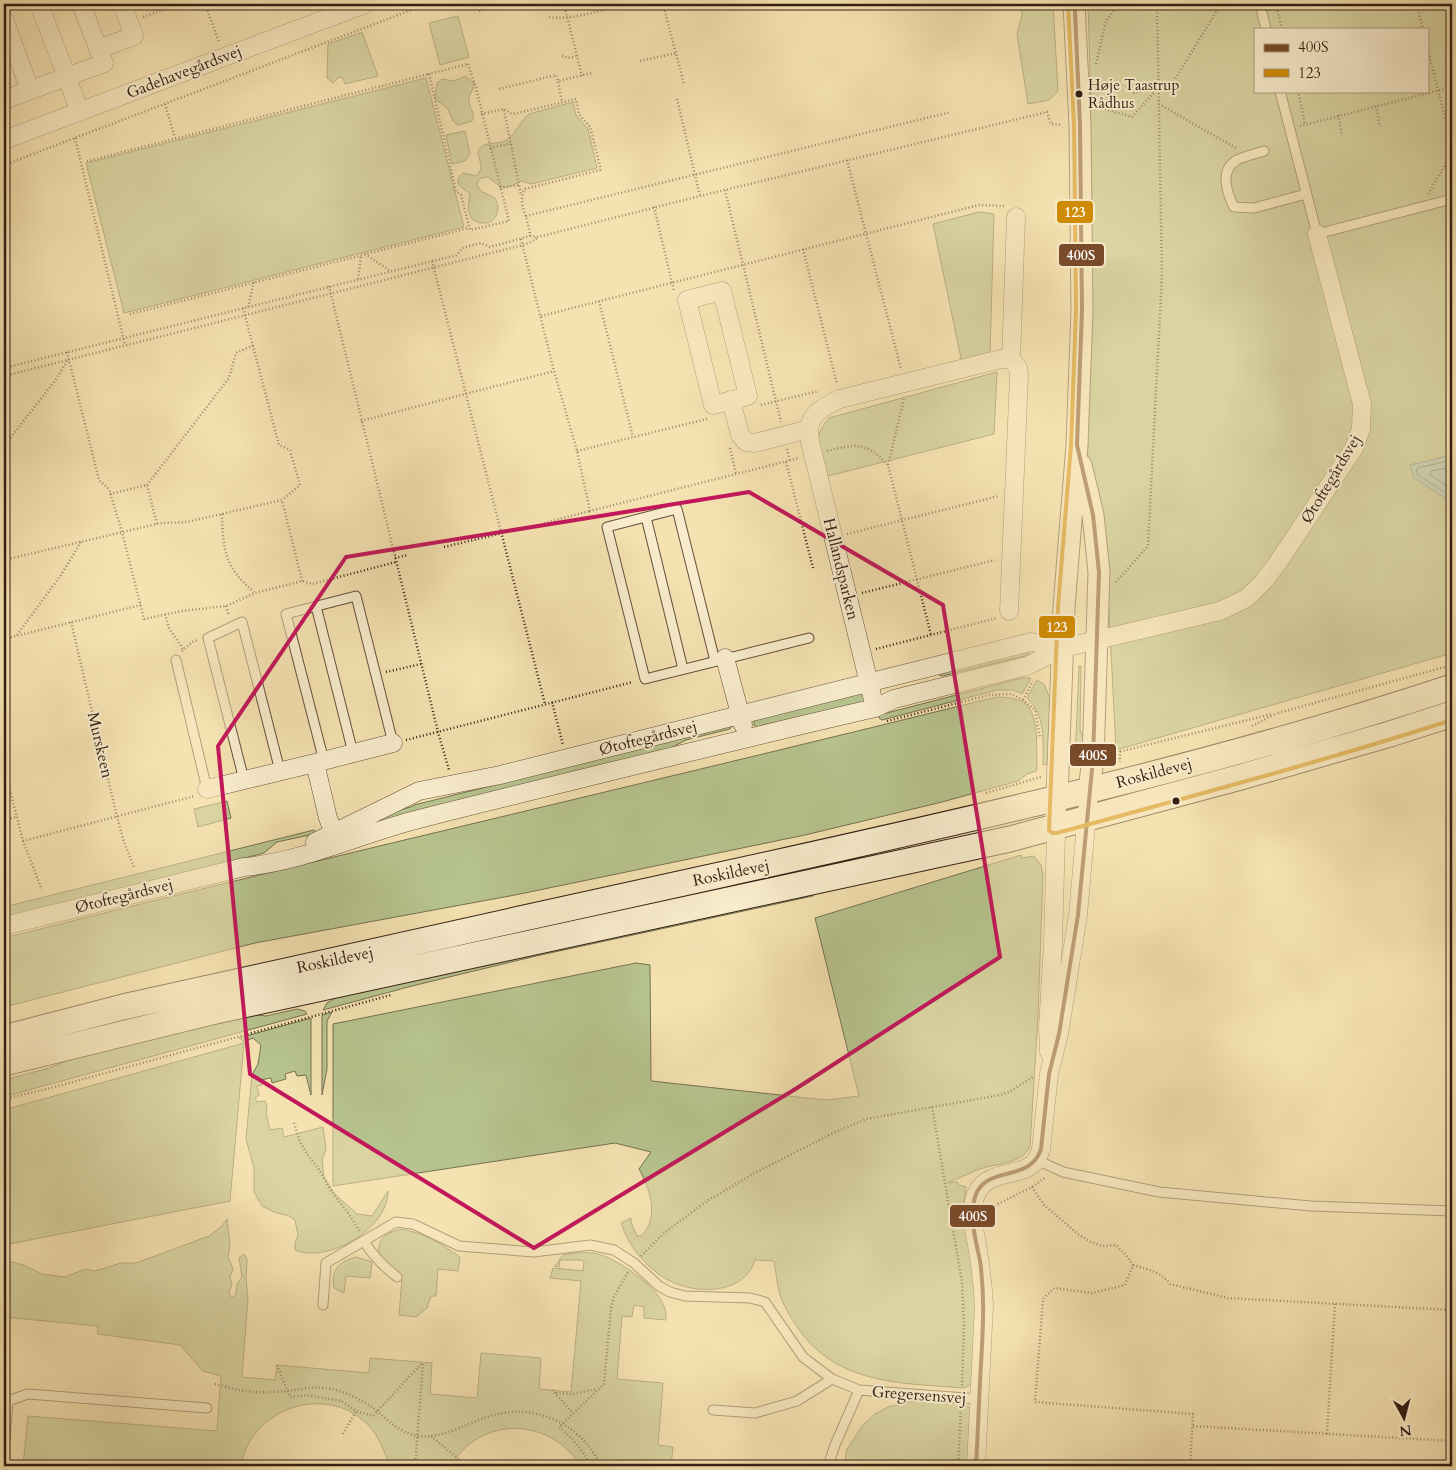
<svg xmlns="http://www.w3.org/2000/svg" width="1456" height="1470" viewBox="0 0 1456 1470" font-family="Cardo,serif">
<style>
.green{fill:#b7c48f;stroke:#767150;fill-rule:evenodd}
.water{fill:#9ebcb3;stroke:#747d73}
.lines{fill:none;stroke-linecap:round;stroke-linejoin:round}
.shore{stroke:#696d62;stroke-width:1}
.service-casing{stroke:#644f3a;stroke-width:11}
.minor-casing{stroke:#644f3a;stroke-width:19}
.tertiary-casing{stroke:#644f3a;stroke-width:23}
.secondary-casing{stroke:#341e12;stroke-width:27}
.path{stroke:#341e12;stroke-width:2.5;stroke-dasharray:1 2.5;stroke-linecap:butt}
.service{stroke:#f8eccc;stroke-width:9}
.minor{stroke:#f8eccc;stroke-width:18}
.tertiary{stroke:#f8eccc;stroke-width:21}
.secondary{stroke:#f8eccc;stroke-width:25}
.bus-1-casing{stroke:#f8eccc;stroke-width:8}
.bus-2-casing{stroke:#f8eccc;stroke-width:8}
.bus-1{stroke:#7a4b2a;stroke-width:4}
.bus-2{stroke:#d08b04;stroke-width:4}
.marked{fill:none;stroke:#c2185b;stroke-width:4;stroke-linejoin:round}
.bus-dot{fill:#341e12;stroke:#f8eccc;stroke-width:2}
.labels{text-anchor:middle;dominant-baseline:central;stroke-width:4;stroke-linejoin:round;paint-order:stroke}
.bus-label{font-size:15px;fill:#341e12;stroke:#f8eccc;text-anchor:start}
.street-label{font-size:16px;fill:#341e12;stroke:#f8eccc}
.line-badge{stroke:#f8eccc;stroke-width:2}
.badge-label{font-size:14px;text-anchor:middle;font-weight:bold;fill:#fff}
</style>
<rect width="100%" height="100%" fill="#f5e2b1"/>
<filter id="stains"><feTurbulence type="fractalNoise" baseFrequency=".004" numOctaves="4"/><feColorMatrix values="0 0 0 0 .2 0 0 0 0 .09 0 0 0 0 .02 0 0 0 .5 -.17"/></filter>
<radialGradient id="worn" r=".72"><stop offset=".6" stop-color="#630" stop-opacity="0"/><stop offset="1" stop-color="#630" stop-opacity=".3"/></radialGradient>
<!-- green -->
<path class="green" d="M1020,4H1053L1058,91L1049,100L1028,104L1017,34L1022,15Z
M1088,4H1452V653L1116,750L1105,534L1087,451V128L1091,106ZM1255,29H1427V91H1255Z
M458,16L469,57L440,65L429,23Z
M362,32L378,76L345,84L343,78L339,77L333,83L327,78L328,44Z
M465,76L474,83C474,91 467,95 469,102C470,111 476,112 472,121L458,125L453,121L448,109L436,100L435,97L437,83L442,79L454,81Z
M426,78L464,227L124,313L86,163Z
M573,102L576,115L588,129L597,168L531,184L521,181C503,190 503,189 488,177C481,177 479,179 477,185L481,191L495,198C505,217 487,231 471,218L468,209L470,194L458,184V179L463,173L476,176C488,166 473,155 480,148C487,141 499,145 506,140C516,134 520,121 529,114Z
M465,131L470,154L465,161L452,164L446,135Z
M979,212L994,214L990,355L962,363L933,224Z
M997,372L994,434L828,476C820,451 810,440 829,418Z
M1029,650V655L942,676L939,675L940,673Z
M1079,666H1081V670L1080,729L1084,742L1083,757L1075,760Z
M1022,678H1031L1022,694L1013,690H997L882,720L879,718V715Z
M1037,680L1044,684L1050,699L1047,764L1043,765C1043,742 1046,715 1027,698Z
M862,693L866,700L863,703L757,728L754,725V720Z
M996,697C1005,697 1014,698 1023,702C1040,711 1036,751 1037,768L1036,771L1027,774L1018,781L942,802L805,835L515,895L255,943L4,1007V938C334,855 666,779 996,697Z
M732,726L730,729L686,740L665,751L371,825L357,827L396,811L414,806V805Z
M227,801L231,818L198,827L194,809Z
M314,830L316,832L314,834L277,842L264,853L4,919V907Z
M1021,855L1022,858L1034,856L1041,865L1043,876L1038,1015L1030,1147C1021,1165 994,1163 977,1170C967,1174 958,1179 948,1183L957,1182L959,1185L966,1187L963,1212L976,1284L974,1380L969,1386L963,1388C904,1383 843,1385 803,1335C794,1323 785,1309 780,1295C777,1284 776,1272 774,1261L755,1260C743,1298 687,1295 660,1275C641,1261 629,1246 621,1223L631,1218V1222L637,1236H642C644,1232 649,1227 650,1222C655,1204 648,1185 639,1169L651,1152L615,1143L333,1186V1024L636,963L650,965L651,1081L826,1100L859,1096L815,918Z
M813,894V896L536,956L412,986L323,1010L327,1003L344,993Z
M297,1009L305,1011L307,1014L14,1094L4,1095V1080L49,1068L97,1048L248,1014L266,1016Z
M332,1012L327,1021V1069L322,1095V1015Z
M311,1018V1095L306,1075L297,1076L295,1071L285,1074L286,1079L272,1083L271,1078L260,1080L262,1085L257,1086L259,1095L255,1098L257,1102L265,1101L267,1106L266,1113L270,1130L282,1128L284,1137L323,1127L326,1149L322,1160L324,1177L334,1193L357,1214L372,1216L388,1191C389,1228 328,1264 295,1250V1243L298,1235L295,1220L289,1216L274,1212L262,1206L254,1192V1168L246,1139L252,1075L258,1064L261,1045L253,1038L248,1040L247,1044L239,1038Z
M244,1043L230,1201L4,1245V1110Z
M227,1219L230,1245L228,1257L233,1269L230,1277L232,1283L229,1293L231,1298L236,1295L237,1284L242,1277L239,1258L244,1254L247,1259L246,1278L248,1299L242,1377L275,1380L277,1365L369,1373L370,1358L432,1363L430,1394L477,1398L481,1353L541,1358L539,1389L571,1392L581,1281L550,1278L553,1268L583,1271L584,1262L582,1260H560L559,1267L555,1266L563,1255C573,1253 583,1252 594,1253C616,1257 659,1287 665,1309C666,1312 666,1317 666,1320L644,1318V1307L634,1305L632,1317L622,1316L617,1379L663,1383L658,1445L673,1447L671,1466H581C550,1417 480,1415 451,1466L389,1464C384,1451 380,1440 372,1429C331,1381 251,1406 241,1466H23L28,1416L217,1431L221,1376L203,1371L180,1345L98,1334L97,1326L5,1317L4,1260L23,1265L42,1274L65,1277L85,1269L95,1271L121,1263H136L209,1236L221,1227Z
M402,1229C426,1234 440,1243 460,1257L458,1271L438,1269L436,1296H431L427,1308L416,1317L399,1315L402,1278L379,1256C377,1238 385,1233 402,1229Z
M356,1257L372,1262L370,1278L346,1276L344,1293L334,1288C330,1270 340,1261 356,1257Z
M918,1400L965,1404L972,1411L970,1466H844L847,1449L863,1425L875,1414L888,1407Z"/>
<!-- water -->
<path class="water" d="M1452,455V503L1414,478L1410,465Z"/>
<g class="lines">
<!-- shore -->
<path class="shore" d="M1452,460L1418,468L1416,470L1418,475L1452,497
M1452,467L1431,471L1430,474L1452,490"/>
<!-- service casing -->
<g class="service-casing">
<path id="service" d="M1262,13L1266,29
M1280,91L1317,234L1452,199
M1264,151C1255,154 1245,156 1237,160C1219,170 1227,193 1234,207L1254,208L1306,194
M646,517L683,669
M316,606L353,753
M176,660L207,789
M715,661L677,509L607,527L645,679L809,638
M324,761L286,614L356,596L393,743
M244,780L208,638L242,622L280,771
M1037,1160L1063,1172L1159,1192L1311,1206L1452,1211
M364,1241C373,1256 384,1267 397,1277
M323,1305L326,1263L396,1222L413,1224L459,1246L534,1252L590,1245L614,1250L634,1263L659,1286L670,1292L685,1296L750,1298L765,1302L803,1357L832,1379L859,1390L979,1399
M713,1410L755,1413L797,1401L832,1379
M4,1450L8,1401L28,1394L207,1408
M828,1466L835,1445L859,1390"/>
</g>
<!-- minor casing -->
<g class="minor-casing">
<path id="minor" d="M39,4L80,112
M4,19L30,90
M98,49L134,36L122,4
M4,100L104,63L81,4
M4,140L365,4
M722,291L748,396L713,405L687,300Z
M731,400L740,435L746,442L755,443L809,429
M1009,611L1019,376L1018,368L1011,359L1016,217
M725,658L743,725
M875,708L813,454C811,447 809,438 809,431C809,413 827,405 840,399L1001,359H1011
M315,763L393,743
M207,789L315,763L328,818L338,843
M315,842L419,791L500,775L1031,642L1063,648
M4,926L244,867C305,861 360,834 419,819C571,781 723,743 875,708L894,699L1027,666L1063,648L1220,611L1247,598L1263,582L1277,564L1354,448L1361,429L1362,404L1317,234
M1049,1052L1048,1028L1053,943L1057,798
M976,1466L984,1305C983,1287 981,1269 978,1251C976,1236 971,1221 973,1206C979,1163 1023,1182 1037,1159C1039,1156 1040,1152 1041,1149L1049,1074L1059,1034L1078,915L1089,790"/>
</g>
<!-- tertiary casing -->
<g class="tertiary-casing">
<path id="tertiary" d="M1081,465L1093,515L1099,572L1093,759L1089,790
M1057,798L1064,607L1077,445L1082,310L1080,125L1074,4"/>
</g>
<!-- secondary casing -->
<g class="secondary-casing">
<path id="secondary" d="M4,1038L123,1007C322,962 521,919 720,875C966,821 1213,766 1452,687
M4,1063L211,1012L1010,839L1241,777L1390,734L1452,714"/>
</g>
<!-- path -->
<path class="path" d="M205,4L219,42
M564,4L582,76
M663,4L684,84
M1276,4L1282,29
M1419,4H1417L1423,29
M479,11L504,4
M143,17L179,4
M549,17C572,20 595,12 617,6L620,4
M1427,46L1452,145
M562,56L568,58L577,56
M640,61L676,53
M468,64L476,88L509,221L470,230L461,195L456,191L429,74Z
M1096,64L1106,21L1119,4
M558,82L562,102
M499,89L556,75L558,81L592,73
M1298,91L1305,124
M1133,93L1159,87L1169,89L1221,4
M677,99L700,196
M165,104L175,138
M1159,104L1236,148
M1095,106L1132,117L1158,88
M1376,106L1380,127
M504,110L521,195
M481,114L504,109
M1338,115L1342,136
M1300,126L1452,87
M75,138L125,345
M490,148L511,143
M847,160L901,369
M87,161L429,74
M4,165L427,4
M500,188L519,185
M725,190L781,422
M1428,194L1444,167L1451,146
M654,207L674,291
M526,216L951,112
M530,236L538,237L700,196L1047,112L1051,124L1062,125
M521,239L554,371L577,451L590,511L799,458
M803,249L837,384
M365,254L390,271
M432,261L545,704
M358,279L361,255
M329,286L438,732L449,770
M599,301L633,437
M248,307L254,282
M243,308L279,445L290,450L300,485L282,500
M130,314L469,228
M541,316L979,205L1004,206
M67,352L99,480L109,489L122,532L144,619L182,611L226,606L255,593L302,581L312,584L396,562
M4,368L457,255L462,248L481,243L490,247L530,236C530,222 516,201 525,189L596,171L600,170V166L590,127L579,114L576,99L522,112L512,114L504,109
M4,376L523,245L531,242L537,238
M904,399L888,465L931,635
M761,405L819,391
M361,421L554,371
M4,446L54,382L68,360
M730,448L736,474
M787,449L790,461
M577,451L707,419
M827,451C856,444 865,441 888,465
M786,462L813,568
M147,485L229,378L236,353L254,345
M110,494L147,485L157,524
M222,514C223,552 225,567 254,592
M544,523L590,511
M847,534L999,496
M444,547L507,532
M395,558L407,555
M4,560L161,523L187,522L282,500L302,581
M1116,582L1148,546L1162,275L1157,4
M862,593L995,560
M226,606L229,616
M165,614L169,628L183,649
M71,622L117,817L124,842L134,867
M17,635L61,575L81,542
M4,639L141,605
M876,649L997,618
M182,651L192,642L198,640
M386,672L421,664
M1023,700L1033,681
M552,702L563,745
M1278,713L1452,665
M887,721L989,695L1011,694L1023,700L1035,710L1040,738
M1252,726L1277,713
M406,740L633,682
M1120,751V762
M1110,754L1272,714
M4,766L23,841L42,890
M986,793L1041,777
M4,820L16,817
M23,841L195,796
M4,1099L47,1089L391,995
M932,1107L962,1282L964,1325L962,1387
M294,1123L300,1142L307,1154L320,1171L330,1189L351,1217L360,1232
M1032,1187L1044,1205L1078,1234L1091,1242L1102,1246L1116,1245L1125,1254L1133,1265L1125,1285L1092,1293L1054,1288L1043,1299L1035,1402L1193,1414L1190,1466
M988,1214L996,1205L1032,1187L1046,1177
M641,1256L664,1233L707,1201L753,1174L831,1134L866,1119L1000,1095L1009,1092L1033,1077
M1133,1265C1147,1269 1161,1272 1170,1284L1228,1298L1452,1310
M277,1365L290,1397L307,1395L341,1401L356,1411L373,1416L423,1362
M215,1384C225,1386 235,1390 245,1391C258,1393 274,1392 287,1391C309,1389 316,1384 339,1391C352,1395 365,1402 376,1410C389,1421 400,1433 418,1436C442,1439 465,1424 487,1417C533,1401 581,1423 601,1466
M552,1390L573,1413
M556,1393L573,1394L597,1389
M1193,1426L1452,1441
M343,1434L356,1411
M1327,1434L1335,1303
M431,1436L467,1466
M415,1466L423,1363
M590,1466C584,1450 572,1438 559,1427L604,1384L611,1308L614,1297L628,1272
M958,1466L961,1408"/>
<!-- service -->
<use href="#service" class="service"/>
<!-- minor -->
<use href="#minor" class="minor"/>
<!-- tertiary -->
<use href="#tertiary" class="tertiary"/>
<!-- secondary -->
<use href="#secondary" class="secondary"/>
<!-- bus-1 casing -->
<g class="bus-1-casing">
<path id="bus-1" d="M976,1466C978,1432 979,1398 981,1364C983,1329 985,1296 980,1261C976,1240 968,1216 976,1194C988,1165 1030,1183 1041,1149L1049,1074L1059,1034L1078,915L1093,759L1099,572L1093,515L1077,445L1082,310L1080,125L1075,12L1076,4"/>
</g>
<!-- bus-2 casing -->
<g class="bus-2-casing">
<path id="bus-2" d="M1068,4L1074,125L1076,310L1071,445L1058,607L1049,830L1052,833H1057C1189,797 1321,762 1452,720"/>
</g>
<!-- bus-1 -->
<use href="#bus-1" class="bus-1"/>
<!-- bus-2 -->
<use href="#bus-2" class="bus-2"/>
</g>
<!-- marked area -->
<path d="M0 0H1456V1470H0ZM749,492L943,605L1000,957L797,1088L534,1248L250,1074L218,746L346,557Z" fill="#f5e2b1" fill-opacity=".55" fill-rule="evenodd"/>
<path class="marked" d="M749,492L943,605L1000,957L797,1088L534,1248L250,1074L218,746L346,557Z"/>
<!-- markers -->
<g class="bus-dot">
<circle cx="1079" cy="94" r="4.5"/>
<circle cx="1176" cy="801" r="4.5"/>
</g>
<g class="labels">
<!-- bus labels -->
<g class="bus-label">
<text x="1088" y="85">Høje Taastrup<tspan x="1088" dy="18">Rådhus</tspan></text>
</g>
<!-- street labels -->
<g class="street-label">
<text transform="translate(184 72) rotate(-21)">Gadehavegårdsvej</text>
<text transform="translate(1331 479) rotate(-59)">Øtoftegårdsvej</text>
<text transform="translate(841 569) rotate(76)">Hallandsparken</text>
<text transform="translate(648 738) rotate(-14)">Øtoftegårdsvej</text>
<text transform="translate(100 745) rotate(77)">Murskeen</text>
<text transform="translate(1154 773) rotate(-15)">Roskildevej</text>
<text transform="translate(731 873) rotate(-12)">Roskildevej</text>
<text transform="translate(124 896) rotate(-14)">Øtoftegårdsvej</text>
<text transform="translate(335 960) rotate(-12)">Roskildevej</text>
<text transform="translate(919 1395) rotate(4)">Gregersensvej</text>
</g>
</g>
<g class="line-badge">
<rect x="1056" y="200" width="38" height="24" rx="5" fill="#d08b04"/>
<rect x="1058" y="243" width="47" height="24" rx="5" fill="#7a4b2a"/>
<rect x="1038" y="615" width="38" height="24" rx="5" fill="#d08b04"/>
<rect x="1069" y="743" width="48" height="24" rx="5" fill="#7a4b2a"/>
<rect x="949" y="1204" width="47" height="24" rx="5" fill="#7a4b2a"/>
</g>
<g class="badge-label">
<text x="1075" y="217">123</text>
<text x="1081" y="260">400S</text>
<text x="1057" y="632">123</text>
<text x="1093" y="760">400S</text>
<text x="973" y="1221">400S</text>
</g>
<!-- margin -->
<rect width="1456" height="1470" fill="none" stroke="#f5e2b1" stroke-width="20"/>
<rect x="5" y="5" width="1446" height="1460" fill="none" stroke="#341e12" stroke-width="2.5"/>
<rect x="10" y="10" width="1436" height="1450" fill="none" stroke="#341e12"/>
<!-- legend -->
<rect x="1254" y="28" width="175" height="65" fill="#f8eccc" stroke="#aa9a82"/>
<rect x="1264" y="44" width="25" height="8" fill="#7a4b2a" stroke="#aa9a82"/>
<text x="1298" y="52" font-size="15" fill="#341e12">400S</text>
<rect x="1264" y="69" width="25" height="8" fill="#d08b04" stroke="#aa9a82"/>
<text x="1298" y="78" font-size="15" fill="#341e12">123</text>
<!-- north arrow -->
<g transform="translate(1404 1418) rotate(173)" stroke="#f8eccc" stroke-width="4" paint-order="stroke">
<path d="M0-4L9 19L0 12L-9 19Z" fill="#341e12"/>
<text y="-8" font-size="14" font-weight="bold" text-anchor="middle" fill="#341e12">N</text>
</g>
<rect width="100%" height="100%" filter="url(#stains)"/>
<rect width="100%" height="100%" fill="url(#worn)"/>
</svg>
